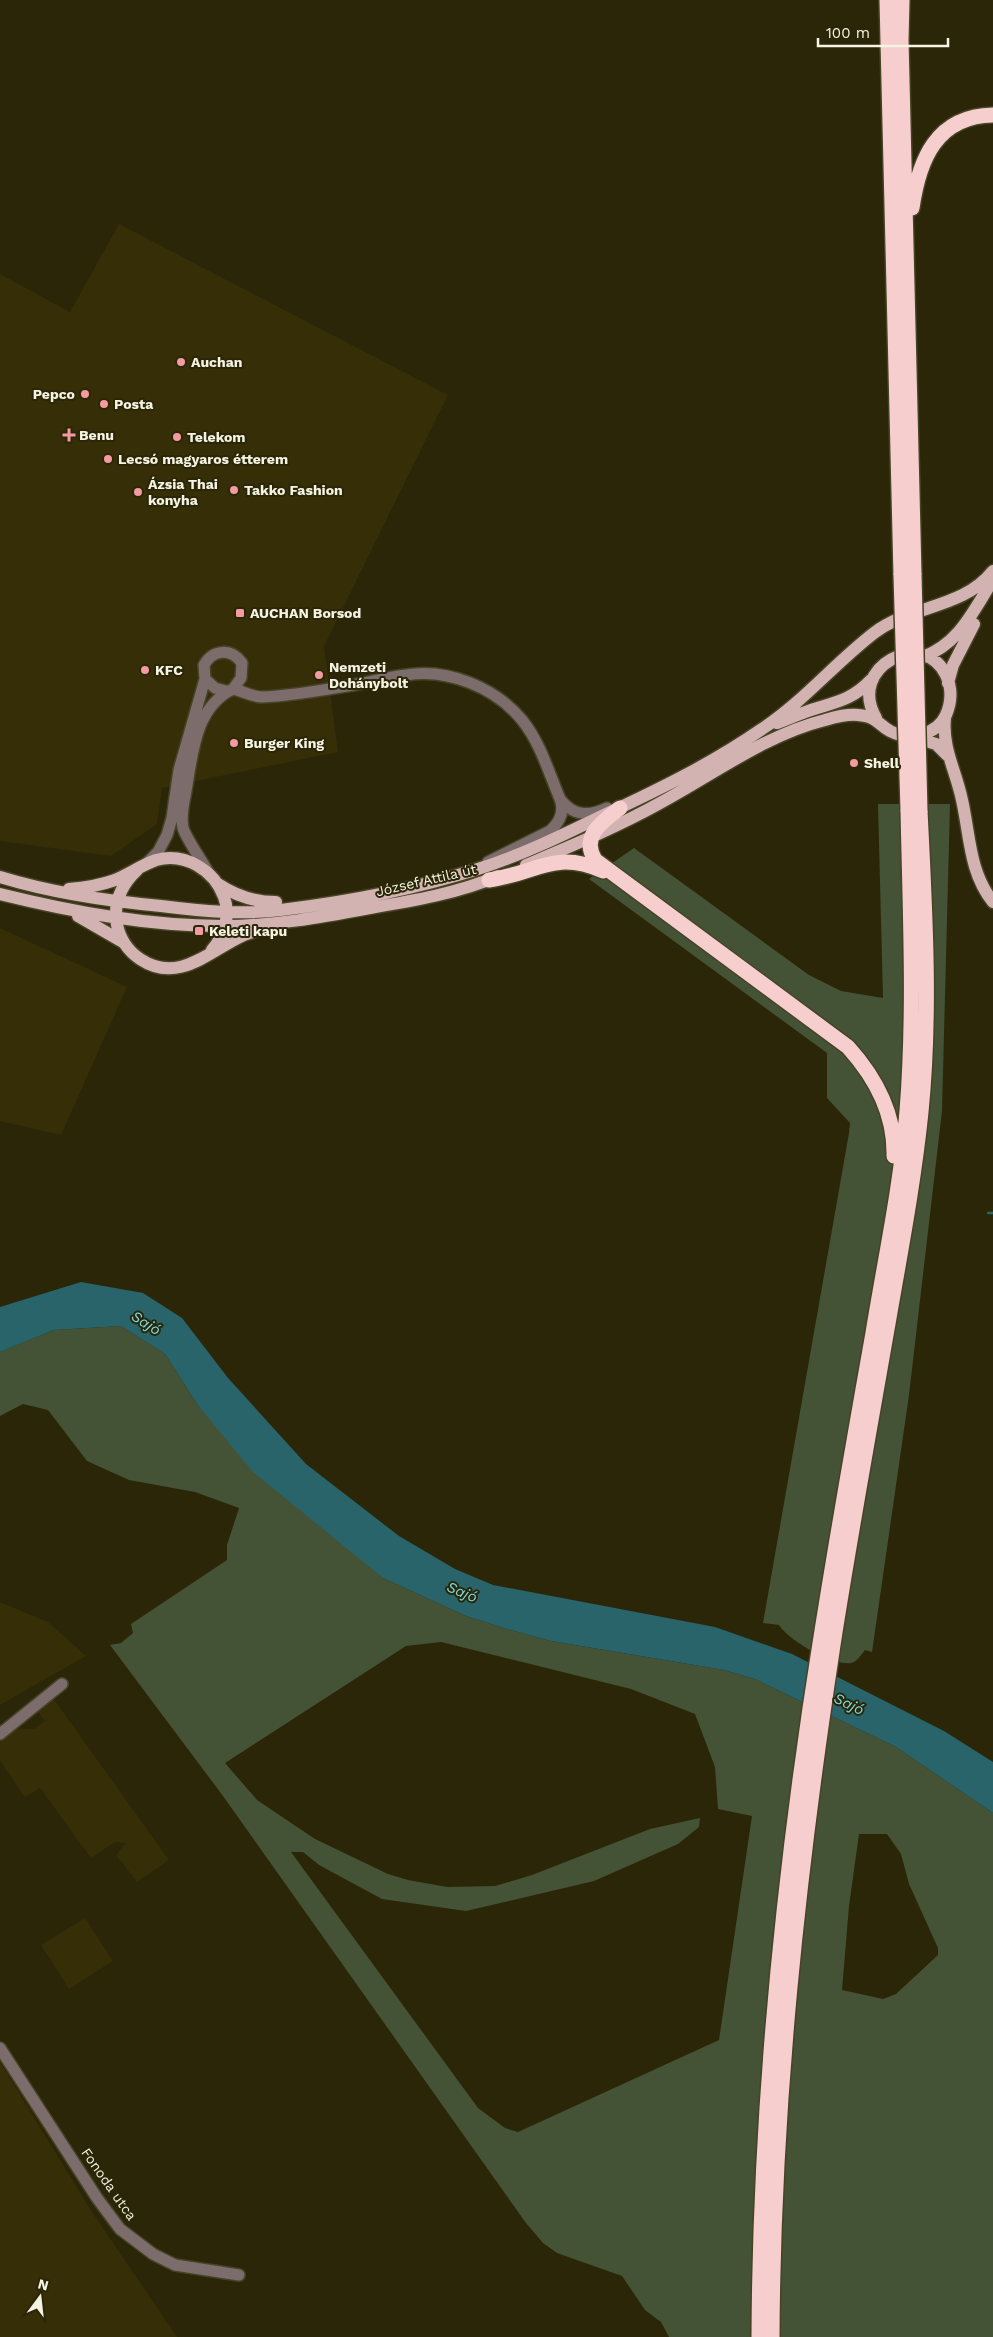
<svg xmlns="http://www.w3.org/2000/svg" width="993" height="2337" viewBox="0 0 993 2337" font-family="'Work Sans',sans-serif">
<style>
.built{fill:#352e07}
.green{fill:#445335;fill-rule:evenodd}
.water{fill:#286469}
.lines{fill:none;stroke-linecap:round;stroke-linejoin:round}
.stream{stroke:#286469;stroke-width:2.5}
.minor-casing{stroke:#474327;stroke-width:14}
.major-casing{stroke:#474327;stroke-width:15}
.highway-casing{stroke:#474327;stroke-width:18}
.minor{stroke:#7c6c6b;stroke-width:11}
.major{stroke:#d3b2b2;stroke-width:12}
.highway{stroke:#f6cece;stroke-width:15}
.highway-bridge-casing{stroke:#474327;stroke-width:18;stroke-linecap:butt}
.highway-bridge{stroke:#f6cece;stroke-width:15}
.poi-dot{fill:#f49aa1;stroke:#2b2608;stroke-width:2}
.labels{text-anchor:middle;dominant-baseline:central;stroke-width:4;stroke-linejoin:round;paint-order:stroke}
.poi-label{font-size:14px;font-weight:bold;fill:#f5f3e2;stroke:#2b2608;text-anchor:start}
.street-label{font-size:14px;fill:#f5f3e2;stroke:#2b2608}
.water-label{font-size:15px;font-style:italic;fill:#7cdce5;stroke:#2b2608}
</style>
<rect width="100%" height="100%" fill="#2b2608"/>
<!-- built -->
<path class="built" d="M119,224L448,395L324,646L338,752L162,788L157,824L111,856L0,841V274L70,312Z
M0,928L127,987L61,1135L0,1121Z
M0,1602L48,1622L86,1656L0,1705Z
M53,1698L169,1860L137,1882L116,1855L126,1843L115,1842L91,1858L40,1788L25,1797L0,1761V1742L17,1729H34L45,1721L37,1711Z
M85,1918L113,1961L69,1989L41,1945Z
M0,2062L92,2212L177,2337H0Z"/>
<!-- green -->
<path class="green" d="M878,804H950L942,1111L909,1395L872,1652L865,1650C861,1655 857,1662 851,1663C833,1666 788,1640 779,1625L763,1623L849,1133L850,1123L827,1098V1053L589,879L634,848L809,975L841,991L883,998Z
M121,1326L165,1354L197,1404L383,1578L466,1616L507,1629L551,1641L724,1670L755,1679L896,1747L993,1813V2337H669L661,2322L645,2310L622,2276L557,2253L543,2243L526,2223L223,1796L110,1645L121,1643L133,1633L131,1624L227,1560V1545L239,1508L195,1492L129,1480L87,1461L48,1410L23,1404L0,1416V1352L54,1330ZM441,1642L631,1689L695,1714L715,1767L718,1809L752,1816L719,2040L518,2132L505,2128L478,2108L291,1852H303L319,1865L382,1899L466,1911L594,1881L678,1844L699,1827L700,1818L650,1829L532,1875L495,1886L447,1887L408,1880L388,1874L315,1839L257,1800L225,1763L406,1646ZM859,1834H887L901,1854L909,1884L938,1948V1955L896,1994L883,1999L842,1990L849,1906Z"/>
<!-- water -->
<path class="water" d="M81,1282L143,1293L182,1318L228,1378L306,1464L399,1536L455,1569L493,1585L715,1627L792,1654L944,1731L993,1762V1813L896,1747L755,1679L724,1670L551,1641L507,1629L466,1616L383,1578L252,1471L197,1404L165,1354L121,1326L54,1330L0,1352V1307Z"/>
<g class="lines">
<!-- stream -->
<path class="stream" d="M988,1213H993"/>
<!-- minor casing -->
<g class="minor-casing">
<path id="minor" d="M205,679L215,688L226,691
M560,799C573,816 588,817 607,808
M146,864L158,852L167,835L172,818L179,770L205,679L204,665C213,649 231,648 242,663L241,678L233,689
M208,872C201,859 187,840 183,828C180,814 185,799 187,785C193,749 197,706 233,689C243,691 252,697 262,697C292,696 324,690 353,685C371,682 388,677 406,675C447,668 495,687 522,720C540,742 549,773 560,799C565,812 560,822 550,831L488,862
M0,1734L62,1684
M0,2048L97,2198L120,2229L153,2254L175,2265L239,2275"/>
</g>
<!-- major casing -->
<g class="major-casing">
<path id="major" d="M923,657C960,643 973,611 993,580
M948,683L953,665L974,624
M945,718C942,748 956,771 962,800C970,835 969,872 993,902
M777,723C788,719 799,714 811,710C836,702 852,700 871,680
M913,737L936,744L947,755
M526,865C571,846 617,827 660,803C714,774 765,735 825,720C835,717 848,714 858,715C878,717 876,723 890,731C909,741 937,735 946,715C952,701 952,688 946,675C924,628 846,666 876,718
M137,870C121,885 113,903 117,925C120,938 128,951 140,959C179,985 210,950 244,935C251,932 259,930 266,928
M0,877C52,893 107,901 161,906C201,911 241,915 281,910C347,902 415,889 478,869C522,855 563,835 604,815C658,790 713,763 762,729C803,702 835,663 874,633C910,605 963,609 993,571
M218,884C236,896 254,902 276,902
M69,889C84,888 101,885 115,880C129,874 142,865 156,860C185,852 214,870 224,897C231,915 224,936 212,950
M0,894C73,912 148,926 224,926C273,926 322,917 370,908C412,901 459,893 498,876
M78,916L123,942"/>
</g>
<!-- highway casing -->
<g class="highway-casing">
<path id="highway" d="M887,0L901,575
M902,0L901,40L914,575
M912,208C919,160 936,116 993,115
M620,808C603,821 580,836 595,860L848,1047C876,1078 895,1114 894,1156
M489,880C535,874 554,849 603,871
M759,2337C760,2103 784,1868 821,1637C837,1536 855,1434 873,1333C885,1259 901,1186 907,1111C915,1011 910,910 908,810
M772,2337C773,2105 798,1874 833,1645C850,1536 870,1427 889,1318C901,1249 914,1181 921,1112C931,1012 925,910 920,811"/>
</g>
<!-- minor -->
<use href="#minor" class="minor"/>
<!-- major -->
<use href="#major" class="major"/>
<!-- highway -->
<use href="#highway" class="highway"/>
<!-- highway-bridge casing -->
<g class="highway-bridge-casing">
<path id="highway-bridge" d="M901,575L908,810
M914,575L920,811"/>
</g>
<!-- highway-bridge -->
<use href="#highway-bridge" class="highway-bridge"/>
</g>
<!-- markers -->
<g class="poi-dot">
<circle cx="181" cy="362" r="5"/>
<circle cx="85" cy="394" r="5"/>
<circle cx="104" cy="404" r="5"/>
<path d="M66.5 427.5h5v5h5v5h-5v5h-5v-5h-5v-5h5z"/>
<circle cx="177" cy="437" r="5"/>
<circle cx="108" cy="459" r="5"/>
<circle cx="234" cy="490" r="5"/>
<circle cx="138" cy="492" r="5"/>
<rect x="235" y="608" width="10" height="10" rx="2.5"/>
<circle cx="145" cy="670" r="5"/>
<circle cx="319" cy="675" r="5"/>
<circle cx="234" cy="743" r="5"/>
<circle cx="854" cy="763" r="5"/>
<rect x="194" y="926" width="10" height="10" rx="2.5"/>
</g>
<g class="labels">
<!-- poi labels -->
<g class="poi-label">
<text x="191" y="362">Auchan</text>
<text x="75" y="394" text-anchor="end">Pepco</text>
<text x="114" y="404">Posta</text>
<text x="79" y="435">Benu</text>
<text x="187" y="437">Telekom</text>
<text x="118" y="459">Lecsó magyaros étterem</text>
<text x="148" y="484">Ázsia Thai<tspan x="148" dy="16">konyha</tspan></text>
<text x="244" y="490">Takko Fashion</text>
<text x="250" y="613">AUCHAN Borsod</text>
<text x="329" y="667">Nemzeti<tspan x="329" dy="16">Dohánybolt</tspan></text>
<text x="155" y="670">KFC</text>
<text x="244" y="743">Burger King</text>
<text x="864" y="763">Shell</text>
<text x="209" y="931">Keleti kapu</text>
</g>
<!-- street labels -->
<g class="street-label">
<text transform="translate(426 880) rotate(-13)">József Attila út</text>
<text transform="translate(109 2184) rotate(55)">Fonoda utca</text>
</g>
<!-- water labels -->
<g class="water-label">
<text transform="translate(146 1323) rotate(32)">Sajó</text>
<text transform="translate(462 1592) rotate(23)">Sajó</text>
<text transform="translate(849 1704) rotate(26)">Sajó</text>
</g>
</g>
<!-- north arrow -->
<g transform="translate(40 2297) rotate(15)" stroke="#2b2608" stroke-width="4" paint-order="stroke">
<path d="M0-4L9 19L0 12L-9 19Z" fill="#f5f3e2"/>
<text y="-8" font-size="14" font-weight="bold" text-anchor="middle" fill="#f5f3e2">N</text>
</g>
<!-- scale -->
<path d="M818 38v8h130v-8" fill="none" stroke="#f5f3e2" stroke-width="2.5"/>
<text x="826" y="38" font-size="15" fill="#f5f3e2" stroke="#2b2608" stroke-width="4" paint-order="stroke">100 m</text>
</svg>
